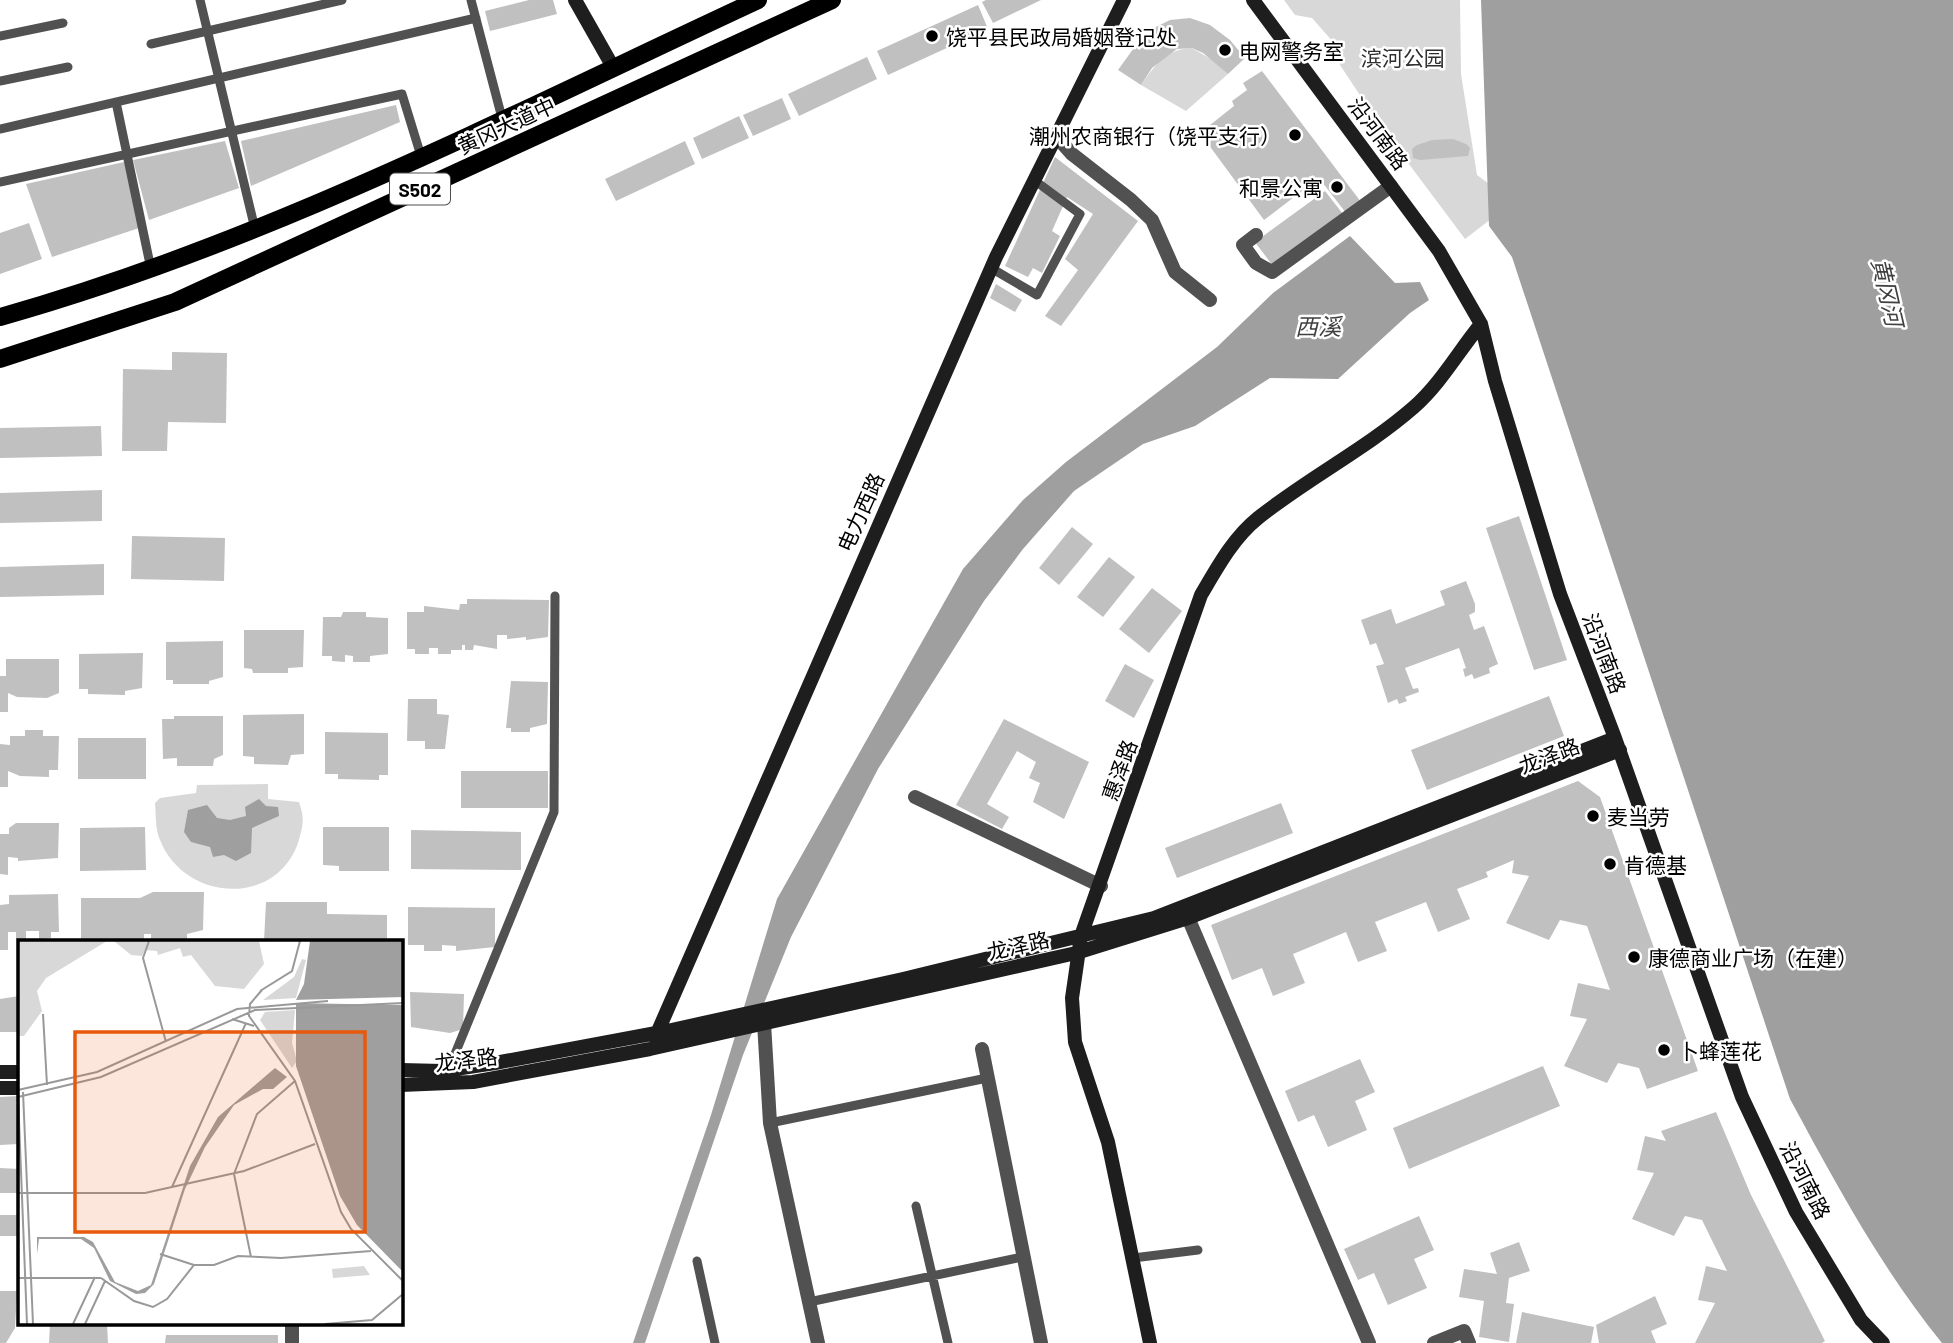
<svg xmlns="http://www.w3.org/2000/svg" width="1953" height="1343" viewBox="0 0 1953 1343" font-family="Barlow,'Noto Sans SC',sans-serif">
<style>
.green{fill:#d8d8d8}
.water{fill:#9f9f9f}
.building{fill:#c0c0c0}
.lines{fill:none;stroke-linecap:round;stroke-linejoin:round}
.lane{stroke:#515151;stroke-width:9}
.street{stroke:#515151;stroke-width:14}
.secondary{stroke:#1e1e1e;stroke-width:14}
.primary{stroke:#000;stroke-width:18}
.poi-dot{fill:#000;stroke:#fff;stroke-width:2.5}
.labels{text-anchor:middle;dominant-baseline:central;stroke-width:5;stroke-linejoin:round;paint-order:stroke}
.shield{fill:#fff;stroke:#4c4c4c;stroke-width:2}
.shield-label{font-size:19px;font-weight:bold;fill:#000}
.poi-label{font-size:21px;fill:#000;stroke:#fff;text-anchor:start}
.park-label{font-size:21px;fill:#2f2f2f;stroke:#fff}
.street-label{font-size:21px;fill:#000;stroke:#fff}
.water-label{font-size:23px;font-style:italic;fill:#404040;stroke:#fff}
.inset-road{fill:none;stroke:#999;stroke-width:2}
.view{fill:#e8590c;fill-opacity:0.15;stroke:#e8590c;stroke-width:3.5}
.inset-edge{fill:none;stroke:#000;stroke-width:3.5}
</style>
<rect width="100%" height="100%" fill="#fff"/>
<!-- green -->
<path class="green" d="M1284,0H1460L1461,74L1477,175L1500,192L1491,219L1465,239L1379,124L1340,65L1341,51L1312,18L1295,15Z
M1192,48L1214,61L1228,74L1186,111L1141,85C1155,65 1166,49 1192,48Z
M268,784V799L299,802C305,819 303,826 298,843C275,908 184,901 160,840C155,829 156,814 155,803L160,798L196,793L197,785Z"/>
<!-- water -->
<path class="water" d="M1481,0H1953V1343H1942C1881,1268 1836,1184 1790,1099L1512,257L1489,226Z
M1350,236L1395,283L1420,282L1429,300L1410,313L1338,379L1270,378L1195,426L1143,444L1074,491L1023,549L984,601L878,769L791,937L743,1055L645,1343H633L711,1115L777,899L963,569L1023,500L1066,462L1217,347L1273,293Z
M259,799L266,806L278,807L279,816L252,828L251,853L236,861L224,855L213,857L210,847L191,842L184,832L188,810L207,805L217,818L230,820L246,816L245,807Z"/>
<!-- building -->
<path class="building" d="M529,0H553L557,14L490,31L485,11Z
M986,0H1041L993,23L982,2Z
M978,5L988,29L888,75L877,51Z
M1190,18L1210,25L1230,40L1245,58L1228,74L1203,53L1192,48L1177,49L1152,68L1141,85L1118,70L1136,45L1152,29L1170,20Z
M867,57L877,79L799,116L788,94Z
M1262,71L1361,202L1346,213L1319,178L1264,220L1200,133L1234,106L1232,101L1247,90L1243,83Z
M782,98L791,119L753,136L743,115Z
M396,105L400,122L251,186L241,141Z
M739,116L749,138L702,159L693,138Z
M1453,139L1466,144L1470,148L1468,156L1420,160L1413,158L1412,149L1417,145L1432,140Z
M225,141L239,188L149,220L133,160Z
M685,141L695,164L616,201L605,179Z
M1055,157L1138,221L1061,326L1045,316L1078,270L1065,259L1093,214L1067,197L1052,231L1060,236L1042,273L1033,268L1028,277L1005,266Z
M124,162L142,227L52,257L26,184Z
M1325,191L1343,214L1273,266L1255,242Z
M29,223L42,259L0,274V233Z
M996,284L1022,300L1015,312L990,298Z
M172,352L227,353L226,423L168,422L167,451H122L123,369L172,370Z
M101,426L102,456L0,458V428Z
M102,490V521L0,523V493Z
M1519,516L1567,660L1534,670L1486,528Z
M1072,527L1093,544L1059,585L1039,568Z
M132,536L225,538L224,581L131,579Z
M1109,557L1135,577L1103,617L1077,597Z
M104,564V595L0,597V567Z
M1466,581L1475,604V612L1469,615L1474,630L1484,626L1498,664L1489,668L1490,673L1474,679L1472,674L1465,677L1463,669L1466,668L1459,648L1405,668L1413,689L1418,688L1419,692L1405,697L1407,701L1399,704L1397,699L1388,703L1376,666L1384,664L1376,643L1370,645L1361,620L1391,609L1396,624L1445,605L1440,591Z
M1152,588L1182,611L1149,653L1119,629Z
M467,599L549,600L548,637L526,640V637L507,639V635H497V649L474,645L473,650H465V645H462V650H451V654H438V648H429V654H415V649H407V612H424V606L459,610L460,604H467Z
M343,612H366V617L388,618V654L370,656V662H353V656L345,655V662L332,661V656H322L323,617H341Z
M244,630H304L303,667L288,668V673H253L252,669L244,668Z
M223,641V677L209,681V684H173V680H166V642Z
M143,653L142,688L125,691V695L88,694V689H79V654Z
M6,659H59V693L47,698L17,697L8,693V712H0V676H6Z
M1125,664L1154,680L1134,718L1105,701Z
M511,681L548,682L547,724L530,728V732H511V728H506Z
M1549,696L1564,736L1427,790L1411,750Z
M408,699H437V714L449,715L445,749H425V741H407Z
M304,714V754L291,755L288,765L254,764V757L243,756V715Z
M174,716H223V755L214,759L213,766H177V758L163,759L162,719H174Z
M1004,719L1089,762L1064,819L1033,802L1040,783L1029,778L1036,762L1017,751L987,804L1009,817L1002,829L956,805Z
M25,730H43V736H59L58,770H49V777L20,776L8,771V787H0V744L10,745V736H25Z
M325,732L388,733V775H379V780L338,779V774H325Z
M78,738H146V779H78Z
M461,771H548V808H461Z
M1578,781L1600,797L1698,1071L1647,1089L1639,1068L1618,1063L1607,1083L1564,1066L1587,1019L1570,1016L1578,983L1610,990L1587,926L1560,920L1549,940L1506,923L1529,876L1512,873L1514,860L1486,872L1488,877L1457,889L1470,919L1438,932L1426,902L1375,922L1387,951L1358,962L1346,932L1293,954L1305,983L1273,996L1262,968L1232,980L1211,925Z
M1281,803L1293,833L1177,878L1165,848Z
M16,823H59L58,858L18,861V858L8,857V875L0,874V834H9V828Z
M145,827L146,870L80,871V828Z
M323,827H389V871H339V866L323,865Z
M411,830L521,832V870L411,869Z
M153,892H204L203,930L187,934V942H151V934H144V942H81V898H140Z
M58,894L59,932H51V938L39,939V931H26V939H16V932H8V950H0V905L9,904V895Z
M266,902H327V914L387,915V942L264,941Z
M408,907L495,908V947L456,951V946L442,945V951H424V945H408Z
M410,992L464,994L463,1029L450,1033L411,1027Z
M19,996V1032H0V999Z
M1360,1059L1375,1092L1355,1101L1367,1130L1328,1147L1314,1115L1298,1122L1285,1091Z
M1543,1066L1560,1106L1409,1169L1393,1128Z
M19,1096V1144L0,1145V1097Z
M1716,1112L1751,1195L1825,1341L1822,1343H1695L1715,1303L1698,1300L1706,1266L1727,1271L1702,1220L1685,1216L1674,1236L1632,1219L1654,1173L1637,1170L1645,1136L1666,1141L1661,1131Z
M0,1168L19,1169V1193H0Z
M0,1215H18V1236H0Z
M1419,1216L1434,1250L1414,1259L1427,1288L1388,1305L1374,1273L1358,1280L1344,1249Z
M1519,1242L1530,1271L1509,1278L1506,1303L1514,1304L1509,1342L1479,1337L1484,1301L1459,1297L1464,1269L1497,1274L1490,1253Z
M0,1291H17L15,1328L6,1343H0Z
M1655,1296L1667,1324L1651,1331L1656,1343H1599L1596,1325Z
M1522,1312L1594,1327L1591,1343H1516Z
M50,1324H107L108,1343H49Z
M166,1335H278V1343H165Z"/>
<g class="lines">
<!-- lane -->
<path class="lane" d="M200,0L255,229
M471,0L502,118
M0,36L63,23
M151,44L342,0
M0,81L68,67
M116,102L151,269
M0,129L476,18
M0,182L402,94L421,156
M991,268L1037,295L1080,214L1034,180
M448,1071L554,812L555,596
M770,1123L987,1078
M916,1206L948,1343
M1133,1258L1198,1250
M697,1261L715,1343
M809,1302L1022,1257"/>
<!-- street -->
<path class="street" d="M1056,136L1072,154L1131,200L1152,220L1175,272L1210,300
M1256,235L1243,245L1256,263L1272,272L1391,186
M915,797L1101,886
M1184,908L1369,1343
M764,1023L770,1123L818,1343
M982,1049L1041,1343
M292,1324V1343
M1434,1343L1464,1331L1469,1343"/>
<!-- secondary -->
<path class="secondary" d="M575,0L613,67
M1253,0L1439,251L1481,324L1495,381L1560,594L1615,738L1742,1097L1796,1212L1861,1320L1883,1343
M655,1038L996,257L1124,0
M401,1070L442,1071L495,1063L667,1031L903,979L1154,918L1615,738
M0,1072H19
M401,1085L473,1082L650,1049L1076,953L1188,918L1620,750
M0,1088H19
M1150,1343L1108,1142L1075,1042L1072,998L1081,936L1201,595C1217,568 1233,538 1258,518C1308,478 1366,449 1414,407C1441,383 1458,352 1481,324"/>
<!-- primary -->
<path class="primary" d="M0,317C264,243 510,115 758,0
M0,359L175,302L832,0"/>
</g>
<!-- markers -->
<g class="poi-dot">
<circle cx="932" cy="36" r="7"/>
<circle cx="1225" cy="50" r="7"/>
<circle cx="1295" cy="135" r="7"/>
<circle cx="1337" cy="187" r="7"/>
<circle cx="1593" cy="816" r="7"/>
<circle cx="1610" cy="864" r="7"/>
<circle cx="1634" cy="957" r="7"/>
<circle cx="1664" cy="1050" r="7"/>
</g>
<g class="labels">
<!-- shield labels -->
<rect class="shield" x="390" y="173.5" width="60" height="31" rx="5"/>
<g class="shield-label">
<text x="420" y="189">S502</text>
</g>
<!-- poi labels -->
<g class="poi-label">
<text x="946" y="36">饶平县民政局婚姻登记处</text>
<text x="1239" y="50">电网警务室</text>
<text x="1281" y="135" text-anchor="end">潮州农商银行（饶平支行）</text>
<text x="1323" y="187" text-anchor="end">和景公寓</text>
<text x="1607" y="816">麦当劳</text>
<text x="1624" y="864">肯德基</text>
<text x="1648" y="957">康德商业广场（在建）</text>
<text x="1678" y="1050">卜蜂莲花</text>
</g>
<!-- park labels -->
<g class="park-label">
<text x="1403" y="57">滨河公园</text>
</g>
<!-- street labels -->
<g class="street-label">
<text transform="translate(506 125) rotate(-25)">黄冈大道中</text>
<text transform="translate(1379 133) rotate(53)">沿河南路</text>
<text transform="translate(860 512) rotate(-66)">电力西路</text>
<text transform="translate(1605 653) rotate(69)">沿河南路</text>
<text transform="translate(1549 755) rotate(-21)">龙泽路</text>
<text transform="translate(1119 770) rotate(-70)">惠泽路</text>
<text transform="translate(1018 945) rotate(-13)">龙泽路</text>
<text transform="translate(466 1059) rotate(-7)">龙泽路</text>
<text transform="translate(1806 1180) rotate(63)">沿河南路</text>
</g>
<!-- water labels -->
<g class="water-label">
<text transform="translate(1888 292) rotate(77)">黄冈河</text>
<text x="1318" y="326">西溪</text>
</g>
</g>
<!-- overview -->
<g transform="translate(18 940)">
<rect width="385" height="385" fill="#fff"/>
<path d="M0,1H89L28,38L19,51L24,71L6,96H0ZM96,1H241L246,24L226,49L197,46L173,15L165,17L162,8L140,15L139,11L127,10L124,16L113,15ZM284,19L288,20L278,58L245,60L276,37ZM277,70L274,103L279,121L274,128L242,80L247,72ZM346,326L352,335L315,338L314,329Z" fill="#d8d8d8"/>
<path d="M292,1H385V332L339,285L322,256L278,126V60L286,44ZM257,128L269,137L255,149H245L216,165L187,207L167,249L136,344L127,353L118,354L92,341L76,308L63,299H21L19,314V297H66L75,302L97,342L120,351L133,345L172,226L200,177Z" fill="#9f9f9f"/>
<path d="M385,57V65L275,63V60Z" fill="#fff"/>
<path class="inset-road" d="M131,1L125,18L148,102M244,50L232,64L231,76L277,141L323,272L333,289L385,341M242,51L274,31L282,1M25,74L29,145M214,79L236,86M0,150L79,132L219,69L310,61M5,152L15,384M0,155L9,384M0,157L83,137L237,70L385,63M154,247L228,83M0,253H127L226,231L297,204M142,314L176,325M233,317L216,234L239,174L277,141M0,338H83M83,338L116,361L135,367L149,359L176,325H196L220,316L263,318L353,311M55,384L77,337M67,384L87,341M307,384L354,380L385,354"/>
<path class="view" d="M57,92H347V292H57Z"/>
<rect width="385" height="385" class="inset-edge"/>
</g>
</svg>
